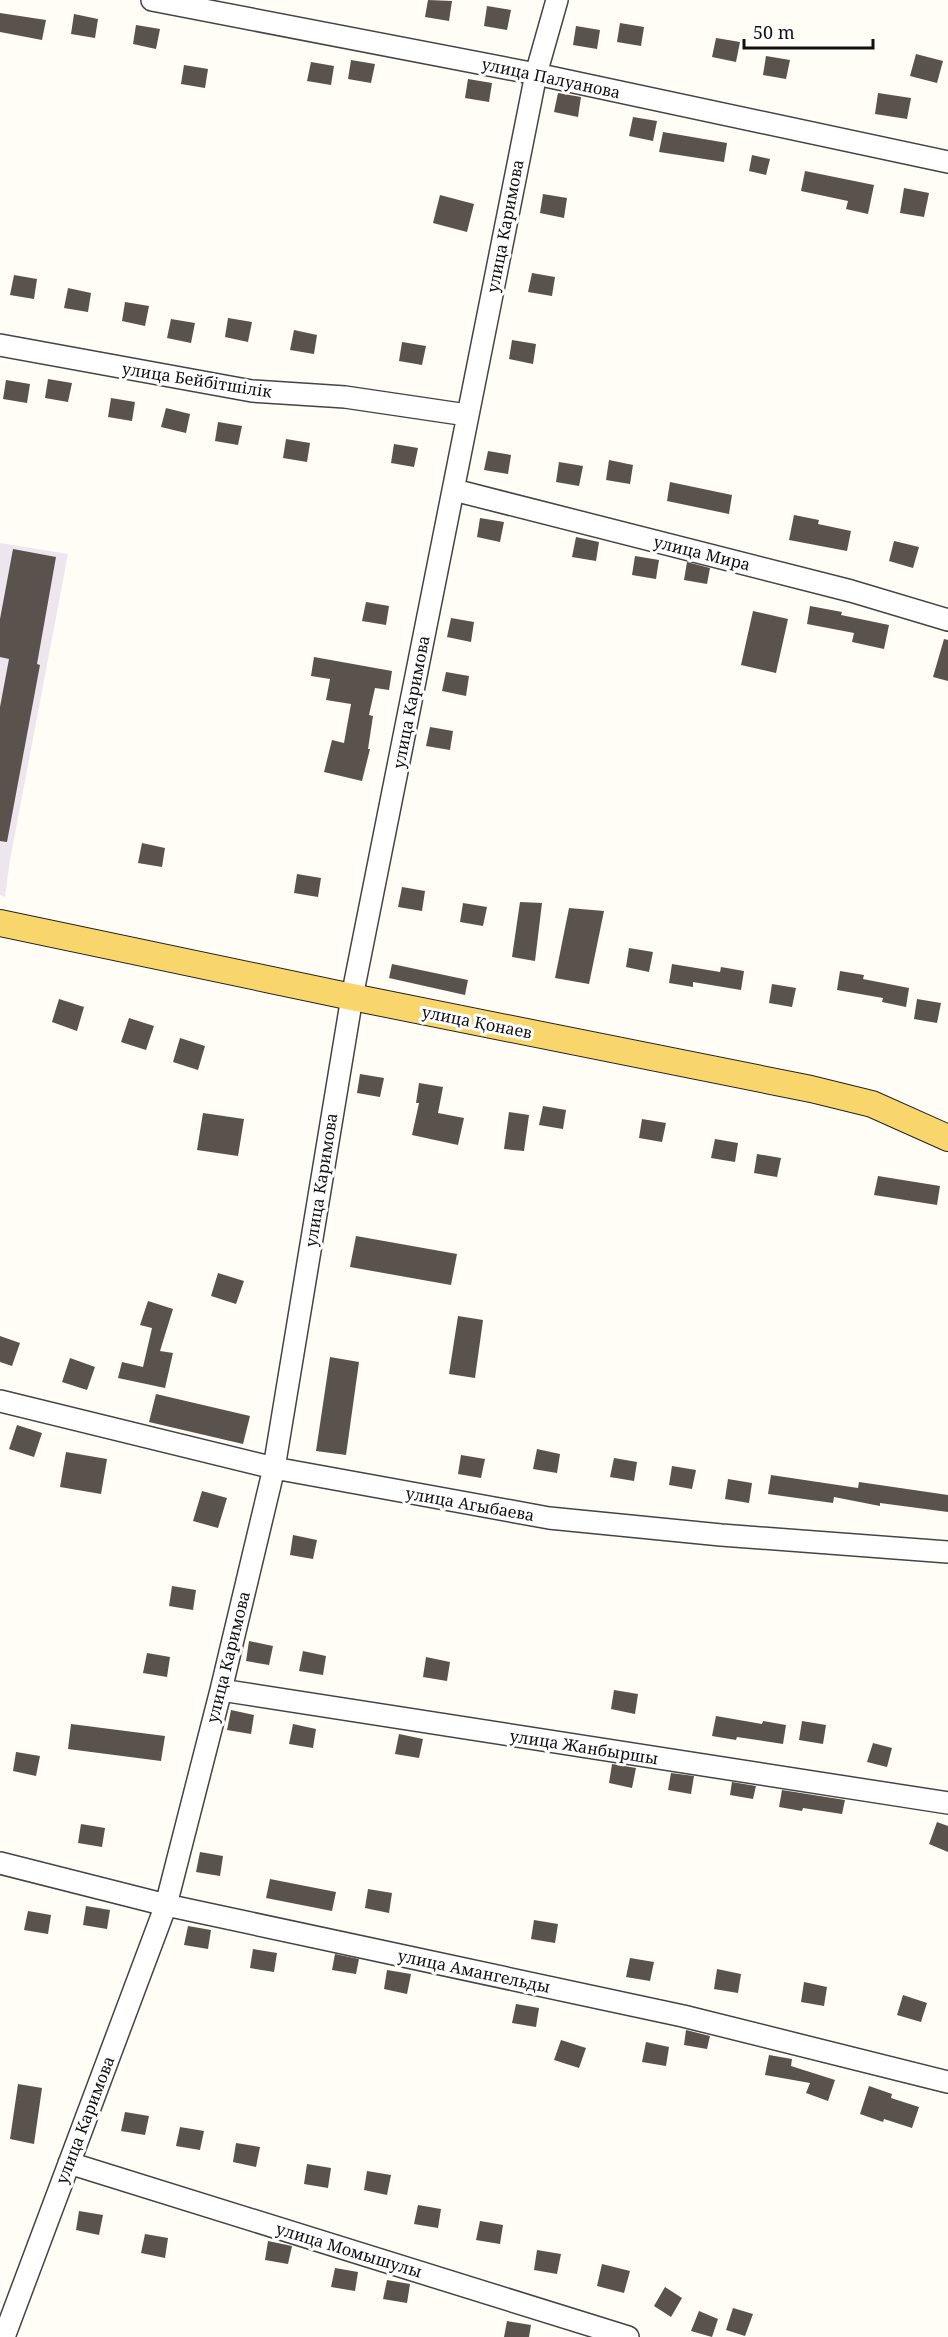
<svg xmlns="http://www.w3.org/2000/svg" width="948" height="2337" viewBox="0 0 948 2337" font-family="'Noto Serif',serif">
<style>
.industrial{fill:#eee6ef}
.building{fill:#5a524d}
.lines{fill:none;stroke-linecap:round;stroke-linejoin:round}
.minor-casing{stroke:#444;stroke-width:24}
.major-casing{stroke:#222;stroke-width:28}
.minor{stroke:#fff;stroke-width:21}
.major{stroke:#f9d66b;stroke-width:26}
.labels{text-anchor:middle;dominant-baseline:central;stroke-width:6;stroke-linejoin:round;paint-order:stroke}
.street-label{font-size:16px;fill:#111;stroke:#fff}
</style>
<rect width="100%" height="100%" fill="#fffdf5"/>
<!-- industrial -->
<path class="industrial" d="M0,543L68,554L10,860L5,897L0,895Z"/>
<!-- building -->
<path class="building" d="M428,0L452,1L449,21L425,17Z
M487,6L511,10L507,30L484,26Z
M0,13L46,20L42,40L0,32Z
M74,14L98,19L95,38L71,34Z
M620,23L644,27L641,46L617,42Z
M136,25L160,29L156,49L133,44Z
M576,26L600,30L597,49L573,45Z
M716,38L740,42L736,62L712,57Z
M916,54L943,61L937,83L910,76Z
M766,56L790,60L786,79L763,75Z
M351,60L375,64L371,83L348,79Z
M311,62L334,66L331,85L307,81Z
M184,65L208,69L205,88L181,84Z
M468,79L492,83L489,102L465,98Z
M558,93L581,97L578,117L554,112Z
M878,93L911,98L907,119L875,114Z
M633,117L657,121L653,141L629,136Z
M663,132L727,143L724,162L659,152Z
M752,155L770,159L766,175L749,171Z
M805,171L874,185L868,214L846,209L848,201L801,191Z
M904,188L929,193L924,217L900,213Z
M543,194L567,198L564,218L540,213Z
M440,195L474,204L467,232L433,223Z
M532,273L555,277L552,296L528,292Z
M14,275L37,279L34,299L10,295Z
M68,288L91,293L88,312L64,308Z
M125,302L149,306L145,326L122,321Z
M228,318L252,322L248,342L225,337Z
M171,319L195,323L191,343L167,338Z
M294,330L317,335L314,354L290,350Z
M512,340L536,344L533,364L509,359Z
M402,342L426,346L422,365L399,361Z
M48,379L72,383L68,402L45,398Z
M6,380L30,384L27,403L3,399Z
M111,398L135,402L132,421L108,417Z
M166,408L190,414L186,433L161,427Z
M218,422L242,426L238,445L215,441Z
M286,439L310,443L307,462L283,458Z
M394,444L418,448L414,467L391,463Z
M488,451L511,455L508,474L484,470Z
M609,460L633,465L630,484L606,480Z
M559,462L583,466L579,486L556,482Z
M670,482L732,495L729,514L667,501Z
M794,515L819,520L818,524L851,531L847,551L789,540Z
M480,518L504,522L500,542L477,537Z
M576,537L599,542L596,561L572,557Z
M894,541L919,547L913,568L889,561Z
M13,549L56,557L37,664L40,665L7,842L0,841V707L9,659L0,657V619Z
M635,556L659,560L656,579L632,575Z
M687,562L710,568L707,584L684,580Z
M366,602L389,606L386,625L362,621Z
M810,606L842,612L841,615L889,625L884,649L852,642L854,633L807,624Z
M753,611L788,619L776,673L741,665Z
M451,618L474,622L471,642L447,637Z
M944,639L948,640V681L933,677Z
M314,657L392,671L389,690L375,688L369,715L373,716L368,749H370L362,781L324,772L332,740L344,743L351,704L326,700L330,679L311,676Z
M446,672L469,676L466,696L442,691Z
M430,727L453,731L450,750L426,746Z
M142,843L165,848L162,867L138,863Z
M297,874L321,878L318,897L294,893Z
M402,887L425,891L422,911L398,907Z
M520,902L542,903L535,961L512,957Z
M463,903L487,907L483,926L460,922Z
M569,908L604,911L589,984L555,978Z
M629,948L653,952L649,972L626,967Z
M392,964L468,980L465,995L389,978Z
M672,964L720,972L721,967L744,971L741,990L693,982V987L669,983Z
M840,971L864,975L863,979L909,988L906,1007L882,1002L883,998L837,990Z
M772,984L796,988L792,1007L769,1003Z
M59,999L84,1007L77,1031L52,1022Z
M917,999L941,1003L937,1023L914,1019Z
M129,1018L154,1026L146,1050L121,1042Z
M180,1038L205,1046L198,1070L173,1062Z
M360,1074L384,1078L380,1097L357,1093Z
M419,1083L443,1087L438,1113L464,1118L458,1145L412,1135L419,1103H416Z
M543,1106L566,1110L563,1129L539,1125Z
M509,1112L529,1115L524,1151L504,1149Z
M203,1113L244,1119L238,1156L197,1150Z
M642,1119L666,1123L662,1142L639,1138Z
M715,1139L738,1143L735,1162L711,1158Z
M757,1154L781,1158L777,1177L754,1173Z
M878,1176L940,1186L937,1205L874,1195Z
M356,1236L457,1254L451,1285L350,1267Z
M218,1273L244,1281L236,1304L211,1296Z
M148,1301L173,1309L160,1351L173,1353L165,1388L118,1378L122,1362L143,1367L152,1328L140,1325Z
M458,1316L483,1320L475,1378L449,1374Z
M0,1336L20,1343L12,1366L0,1362Z
M330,1357L359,1362L346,1455L316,1451Z
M70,1358L95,1367L87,1390L62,1382Z
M156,1394L250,1416L243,1444L149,1422Z
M17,1425L42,1433L34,1457L9,1449Z
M537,1449L560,1454L557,1473L533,1469Z
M66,1452L107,1459L101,1494L60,1487Z
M461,1455L485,1459L481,1478L458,1474Z
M614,1458L637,1462L634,1481L610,1477Z
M672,1466L696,1470L692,1489L669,1485Z
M771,1475L858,1488L859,1482L948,1495V1512L880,1503V1506L834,1497L833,1503L768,1494Z
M728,1479L752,1483L749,1503L725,1499Z
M202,1491L227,1498L218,1528L193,1521Z
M293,1535L317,1540L313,1559L290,1555Z
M172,1586L196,1590L193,1610L169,1606Z
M249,1641L273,1646L269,1665L246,1661Z
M303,1651L326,1656L323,1675L299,1671Z
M147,1653L170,1657L167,1677L143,1673Z
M426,1657L450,1662L447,1681L423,1677Z
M614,1690L638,1694L635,1714L611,1709Z
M231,1710L254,1715L251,1734L227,1730Z
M716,1716L762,1724L763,1721L786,1725L783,1744L737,1737L736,1740L712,1736Z
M802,1721L826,1725L823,1744L799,1740Z
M71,1724L165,1736L161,1761L68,1749Z
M293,1724L316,1729L313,1748L289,1744Z
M399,1734L423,1739L419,1758L395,1754Z
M873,1743L892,1748L887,1767L867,1762Z
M16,1752L40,1756L36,1776L13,1771Z
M612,1764L636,1768L632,1788L609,1783Z
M671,1773L694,1776L691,1794L668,1790Z
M732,1782L756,1786L753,1799L730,1795Z
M782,1790L845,1800L842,1814L803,1808L802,1811L779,1807Z
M937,1822L948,1826V1852L929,1844Z
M81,1824L105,1828L102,1847L78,1843Z
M200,1852L223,1856L220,1876L196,1872Z
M270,1879L336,1892L332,1911L266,1898Z
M368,1889L392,1893L389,1913L365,1908Z
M86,1906L110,1910L107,1929L83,1925Z
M28,1911L51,1915L48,1934L24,1930Z
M534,1920L558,1924L555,1943L531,1939Z
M188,1926L211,1930L208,1949L184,1945Z
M253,1949L277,1953L274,1972L250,1968Z
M335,1954L359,1959L356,1974L332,1970Z
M630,1958L654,1962L650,1981L626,1977Z
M717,1969L741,1974L738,1993L714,1989Z
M387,1970L411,1974L407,1994L384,1989Z
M804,1982L827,1987L824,2006L801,2002Z
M903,1995L927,2003L921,2022L897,2015Z
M516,2004L539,2008L536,2027L512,2023Z
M686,2030L710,2036L707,2049L684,2045Z
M561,2040L586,2048L579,2068L554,2060Z
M646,2042L669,2047L666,2066L642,2062Z
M769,2055L792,2059L791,2066L835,2080L828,2101L806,2093L810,2083L765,2075Z
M18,2084L42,2088L34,2144L10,2139Z
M869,2086L892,2094L891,2098L919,2107L912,2128L884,2119L883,2122L860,2114Z
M125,2112L149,2116L145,2135L121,2131Z
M180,2127L204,2131L200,2150L176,2146Z
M236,2143L260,2147L256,2167L233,2162Z
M307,2164L331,2168L328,2188L304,2184Z
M367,2171L391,2175L387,2195L364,2190Z
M418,2205L441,2209L438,2228L414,2224Z
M79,2211L103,2215L99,2235L76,2230Z
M480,2221L503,2225L500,2244L476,2240Z
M145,2234L168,2238L165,2258L141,2253Z
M268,2241L292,2246L288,2264L265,2260Z
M537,2250L561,2254L557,2274L534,2270Z
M602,2264L630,2271L624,2293L597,2286Z
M335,2268L358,2272L355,2291L331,2287Z
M387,2280L410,2284L407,2303L383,2299Z
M665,2287L682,2298L671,2317L654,2306Z
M733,2308L753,2314L745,2336L726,2330Z
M699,2311L718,2319L712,2337L691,2331Z
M507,2321L531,2325L529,2337H504Z"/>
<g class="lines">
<!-- minor casing -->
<g class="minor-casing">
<path id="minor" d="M152,0L536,74L948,162
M0,345L252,391L345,397L467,415
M454,490L851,591L948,620
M0,1401L274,1468L549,1518L721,1535L948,1552
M221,1690L948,1803
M0,1863L166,1905L683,2016L948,2082
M69,2163L628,2337
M4,2337L166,1905L221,1690L274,1468L352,997L536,74L557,0"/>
</g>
<!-- major casing -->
<g class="major-casing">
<path id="major" d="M0,923L352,997L811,1089L872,1104L948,1138"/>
</g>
<!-- minor -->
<use href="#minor" class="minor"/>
<!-- major -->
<use href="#major" class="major"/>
</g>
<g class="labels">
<!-- street labels -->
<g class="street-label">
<text transform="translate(551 78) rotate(12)">улица Палуанова</text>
<text transform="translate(505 226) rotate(-79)">улица Каримова</text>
<text transform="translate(197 380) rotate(9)">улица Бейбітшілік</text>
<text transform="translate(702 553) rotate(14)">улица Мира</text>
<text transform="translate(411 702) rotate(-79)">улица Каримова</text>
<text transform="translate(477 1022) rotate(11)">улица Қонаев</text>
<text transform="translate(321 1180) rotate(-81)">улица Каримова</text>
<text transform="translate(470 1504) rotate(10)">улица Агыбаева</text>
<text transform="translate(228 1657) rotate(-76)">улица Каримова</text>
<text transform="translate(584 1747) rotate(9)">улица Жанбыршы</text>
<text transform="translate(474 1971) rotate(12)">улица Амангельды</text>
<text transform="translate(85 2120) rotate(-69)">улица Каримова</text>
<text transform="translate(349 2250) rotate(17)">улица Момышулы</text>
</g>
</g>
<!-- scale -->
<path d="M744 39v9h129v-9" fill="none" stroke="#111111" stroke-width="3"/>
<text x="753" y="39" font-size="18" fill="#111111" stroke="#ffffff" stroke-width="4.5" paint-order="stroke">50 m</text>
</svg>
